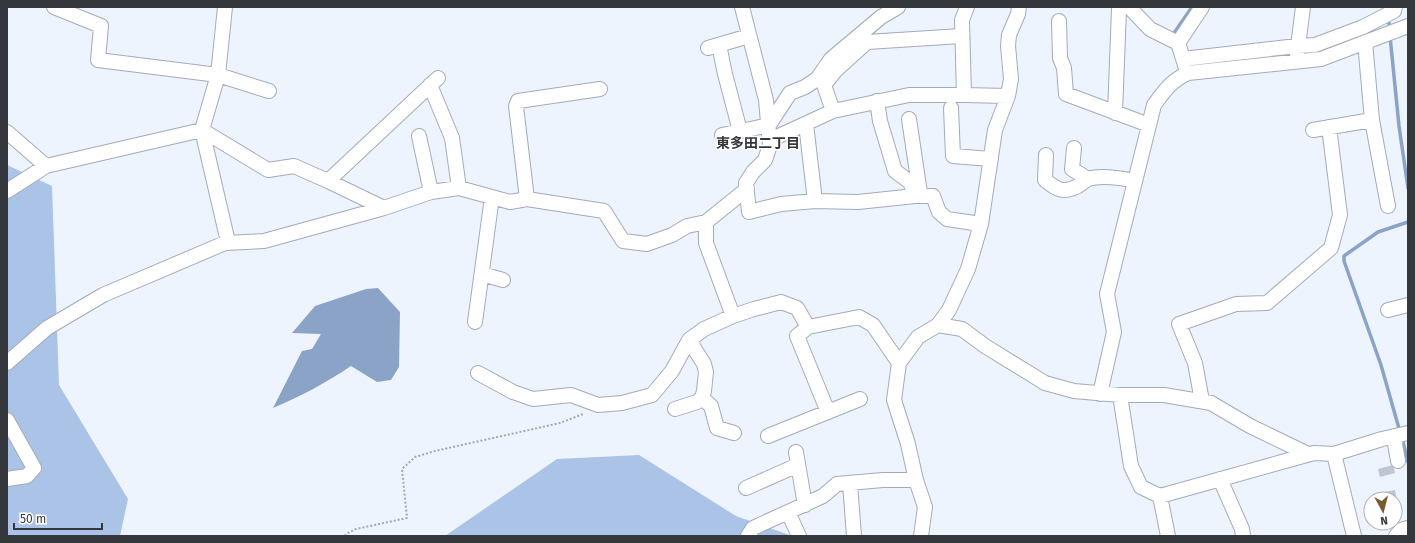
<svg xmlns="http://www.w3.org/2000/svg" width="1415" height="543" viewBox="0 0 1415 543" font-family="'Fira Sans','Noto Sans JP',sans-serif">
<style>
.forest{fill:#aac3e7}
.water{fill:#8ba3c6}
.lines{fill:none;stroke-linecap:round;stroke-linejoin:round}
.stream{stroke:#8ba3c6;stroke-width:3.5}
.building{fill:#bec6d1}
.street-casing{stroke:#a3abb6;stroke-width:16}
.path{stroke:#a2a7af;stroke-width:2;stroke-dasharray:2 2;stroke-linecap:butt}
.street{stroke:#fff;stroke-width:14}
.labels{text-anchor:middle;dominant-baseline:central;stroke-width:3;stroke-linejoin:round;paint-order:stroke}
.neighbourhood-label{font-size:14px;font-weight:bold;fill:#34373c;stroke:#fff}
</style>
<rect width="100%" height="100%" fill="#eef4fe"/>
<!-- forest -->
<path class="forest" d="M7,165L52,186L59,385L128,499L120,536H7Z
M639,455L736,516L792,536H445L557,459Z"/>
<!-- water -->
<path class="water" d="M378,288L400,312L399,367L391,380L377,382L351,366C326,383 301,396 273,408L302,351L312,349L321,334L292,333L315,306L366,289Z"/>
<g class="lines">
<!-- stream -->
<path class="stream" d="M1389,23L1390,30
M1172,36L1192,7
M1390,36L1399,126L1408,188
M1400,432L1381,365L1344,261V256L1378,232L1408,222
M1402,438L1408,462"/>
</g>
<!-- building -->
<path class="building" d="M1393,465L1395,473L1380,477L1378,469Z
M1395,490L1398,506H1395V499H1374L1373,494Z"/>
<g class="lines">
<!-- street casing -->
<g class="street-casing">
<path id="street" d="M54,7L101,26L98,60L218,75L269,91
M225,7L218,75L202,130L228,242
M742,7L766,100L770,145L765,160L753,172L746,183L749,212L781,204L815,201L858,202L915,196H933L939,212L947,219L981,224
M967,7L962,20L964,95L1008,96L995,130L981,224L968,269L949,310L938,325L962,329L985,346L1045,383L1074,391L1120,395H1164L1211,403L1250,426L1308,454
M1129,7L1150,29L1178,43L1186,68
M1059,21L1060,58L1064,68L1066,94L1149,125
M961,36L867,42L836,70L824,85L833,111L909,95H964
M1365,42L1372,120L1388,206
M1178,43L1202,7
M719,45L725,74L740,131
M708,48L749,36
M1297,54L1303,7
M1183,59L1297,46L1315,45L1363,27L1394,11L1395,7
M430,85L452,138L459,188
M1008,96L1011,79L1008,46L1009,35L1018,14L1019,7
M877,101L880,121L895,171L910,182L915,196
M951,108L953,156L991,159
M1115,113L1119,9
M909,119L920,193
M806,124L815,201
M1313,130L1372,120
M7,132L46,166L202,130L268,170L294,166L328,181L384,208
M722,135L769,125L790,93L805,87L817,79L831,59L881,17L898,7
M419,136L431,192
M770,140L833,111
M1074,148L1072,169L1088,179
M1046,155L1045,180C1056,189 1063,194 1078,186C1082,184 1085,180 1088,179C1101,175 1123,178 1135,181
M328,181L438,78
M7,191L46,166
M527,199L604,211L623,241L647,244L672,235L687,226L706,222
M482,274L503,280
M1388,310L1408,305
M733,316L706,243V222L747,189
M475,322L492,197
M808,327L797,336L828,412
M7,363L47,328L103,295L225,243L264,241L384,208L431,192L459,188L510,202L527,199L516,106L518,101L600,89
M899,363L894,400L908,444L916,480L925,507L921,536
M478,373L513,392L533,399L571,395L598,405L622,403L652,395L672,371L689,340L704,329L733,316L754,309L781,302L797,308L808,327L859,317L873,325L899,363L918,337L938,325
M1100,394L1114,332L1107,294L1154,105C1165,90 1171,81 1188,73L1321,59L1408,26
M1120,395L1131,466L1141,487L1160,496L1168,536
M702,398L711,406L717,428L734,433
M1202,401L1195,363L1179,324L1236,304L1267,303L1331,248L1340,215L1329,127
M675,409L697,402L702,398L704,391L706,372L704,364L689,340
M7,420L34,468L27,476L7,479
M768,436L860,399
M1396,436L1395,444L1398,461
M796,452L805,505
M1334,454L1354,536
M1220,479L1242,529L1243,536
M850,483L854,536
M746,488L798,465
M1160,496L1314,453L1334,454L1382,439L1408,433
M788,512L799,536
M748,536L753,528L823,496L837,484L883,480H916
M1396,536L1401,530L1408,528"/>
</g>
<!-- path -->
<path class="path" d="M345,536L346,534L356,529L407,518L402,469L415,457L435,451L560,423L583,414"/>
<!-- street -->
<use href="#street" class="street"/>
</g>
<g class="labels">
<!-- neighbourhood labels -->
<g class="neighbourhood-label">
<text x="758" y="143">東多田二丁目</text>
</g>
</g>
<!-- border -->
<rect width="1415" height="543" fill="none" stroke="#34373c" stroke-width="16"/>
<!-- north arrow -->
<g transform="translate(1383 511) rotate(173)"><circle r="19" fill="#ffffff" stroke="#aeafb1"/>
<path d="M0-3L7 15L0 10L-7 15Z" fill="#775c2e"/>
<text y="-6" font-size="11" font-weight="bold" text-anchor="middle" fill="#34373c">N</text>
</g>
<!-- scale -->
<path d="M14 523v6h88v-6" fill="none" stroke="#34373c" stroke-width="2"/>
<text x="20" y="523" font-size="12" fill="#34373c" stroke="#ffffff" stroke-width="3" paint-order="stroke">50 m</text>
</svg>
